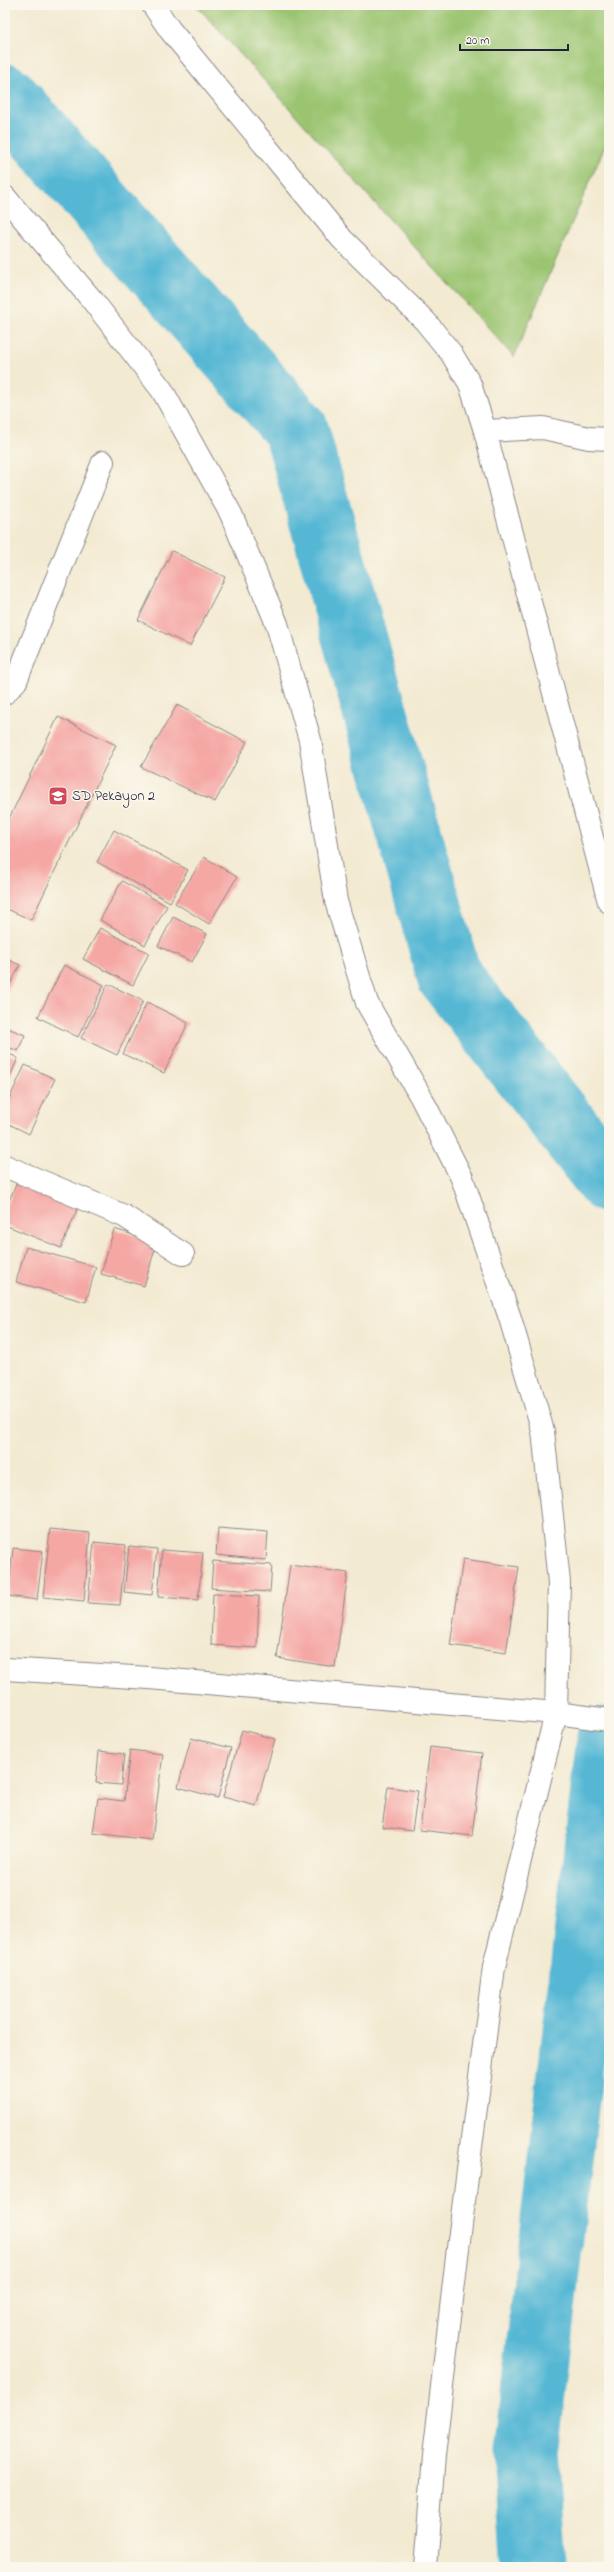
<svg xmlns="http://www.w3.org/2000/svg" width="614" height="2572" viewBox="0 0 614 2572" font-family="'Indie Flower',sans-serif">
<style>
.green{fill:#9ac470;stroke:#5e7356}
.lines{fill:none;stroke-linecap:round;stroke-linejoin:round}
.river{stroke:#55b7d4;stroke-width:65}
.building{fill:#f5a7a4}
.street-casing{stroke:#8a8686;stroke-width:24}
.street{stroke:#fff;stroke-width:22}
.labels{text-anchor:middle;dominant-baseline:central;stroke-width:3;stroke-linejoin:round;paint-order:stroke}
.poi-label{font-size:14px;fill:#22223b;stroke:#fbf7ec;text-anchor:start}
</style>
<rect width="100%" height="100%" fill="#fbf7ec"/>
<filter id="ink" filterUnits="userSpaceOnUse"><feTurbulence type="fractalNoise" baseFrequency=".025" numOctaves="2"/><feDisplacementMap in="SourceGraphic" scale="8" xChannelSelector="R" yChannelSelector="G"/><feConvolveMatrix kernelMatrix="1 2 1 2 8 2 1 2 1" color-interpolation-filters="sRGB"/></filter>
<filter id="wash" filterUnits="userSpaceOnUse"><feTurbulence type="fractalNoise" baseFrequency=".012" numOctaves="4" result="noise"/><feDisplacementMap in="SourceGraphic" scale="16" xChannelSelector="R" yChannelSelector="G"/><feGaussianBlur stdDeviation="0.9" result="paint"/><feColorMatrix in="noise" values="0 0 0 0 0 0 0 0 0 0 0 0 0 0 0 0 0 1.4 0 .05"/><feComposite in="paint" operator="in"/></filter>
<g filter="url(#wash)">
<rect width="100%" height="100%" fill="#f3ead2"/>
<!-- green -->
<path class="green" d="M196,5H609V137L514,357Z"/>
<g class="lines">
<!-- river -->
<path class="river" d="M5,96L296,429L449,976L609,1181
M534,2567L526,2453L609,1738"/>
</g>
<g id="blocks">
<!-- building -->
<path class="building" d="M172,551L225,577L190,646L138,620Z
M5,637L10,640L5,651Z
M177,705L247,742L215,802L141,767Z
M58,717L116,745L31,920L5,908V827Z
M114,830L188,870L170,902L97,862Z
M204,857L237,877L209,924L175,903Z
M122,881L167,906L145,945L100,920Z
M173,917L207,934L192,962L158,946Z
M100,928L149,953L133,985L83,959Z
M5,958L20,965L5,995Z
M64,965L104,985L78,1037L38,1017Z
M108,984L143,1001L117,1055L81,1038Z
M147,1002L188,1023L164,1073L123,1054Z
M5,1027L25,1035L18,1051L5,1046Z
M5,1052L18,1058L5,1088Z
M25,1065L55,1079L29,1134L5,1122V1108Z
M18,1180L79,1205L61,1248L5,1225V1210Z
M114,1229L157,1242L144,1286L101,1274Z
M26,1247L96,1267L86,1302L16,1282Z
M218,1528L268,1532L266,1560L216,1555Z
M50,1529L90,1533L84,1601L43,1597Z
M94,1542L126,1545L120,1605L88,1603Z
M5,1544L9,1545L6,1562H5Z
M129,1546L157,1549L152,1595L124,1592Z
M13,1548L43,1551L37,1600L8,1596Z
M162,1550L203,1553L198,1600L158,1597Z
M463,1559L519,1567L506,1653L450,1645Z
M213,1561L272,1565L270,1592L211,1588Z
M290,1565L348,1573L335,1667L277,1658Z
M213,1594L259,1596L257,1648L211,1645Z
M242,1730L275,1739L256,1806L223,1797Z
M191,1738L231,1748L218,1798L178,1787Z
M430,1747L482,1753L472,1836L420,1830Z
M130,1750L163,1754L152,1840L93,1833L98,1798L124,1801Z
M99,1751L124,1754L121,1785L96,1783Z
M388,1787L418,1791L412,1831L382,1827Z"/>
</g>
</g>
<g filter="url(#ink)">
<use href="#blocks" fill-opacity="0" stroke="#8a8686" stroke-width="1"/>
<g class="lines">
<!-- street casing -->
<g class="street-casing">
<path id="street" d="M153,5L170,30L342,239L425,321L451,353L470,384L485,431L609,902
M5,197L93,301L162,390L231,514L277,624L310,740L336,901L367,1003L421,1097L462,1178L510,1318L543,1431L559,1582L556,1713L494,1967L457,2256L434,2456L425,2567
M485,431L543,428L589,438L609,439
M5,693L16,681L103,462
M5,1166L124,1216L183,1254
M5,1669L149,1678L556,1713L609,1720"/>
</g>
<!-- street -->
<use href="#street" class="street"/>
</g>
</g>
<!-- icons -->
<defs>
<g id="school-square" transform="scale(1)"><rect x="-9" y="-9" width="18" height="18" rx="4" fill="#d1495b" stroke="#fbf7ec"/><path d="M0-5L7-2L0 1L-7-2ZM-4 1L0 2.5L4 1V4Q0 6-4 4Z" fill="#fff"/></g>
</defs>
<g fill-rule="evenodd">
<use href="#school-square" x="58" y="796"/>
</g>
<g class="labels">
<!-- poi labels -->
<g class="poi-label">
<text x="72" y="796">SD Pekayon 2</text>
</g>
</g>
<!-- margin -->
<rect width="614" height="2572" fill="none" stroke="#fbf7ec" stroke-width="20"/>
<!-- scale -->
<path d="M460 44v6h108v-6" fill="none" stroke="#22223b" stroke-width="2"/>
<text x="466" y="44" font-size="12" fill="#22223b" stroke="#fbf7ec" stroke-width="3" paint-order="stroke">20 m</text>
</svg>
